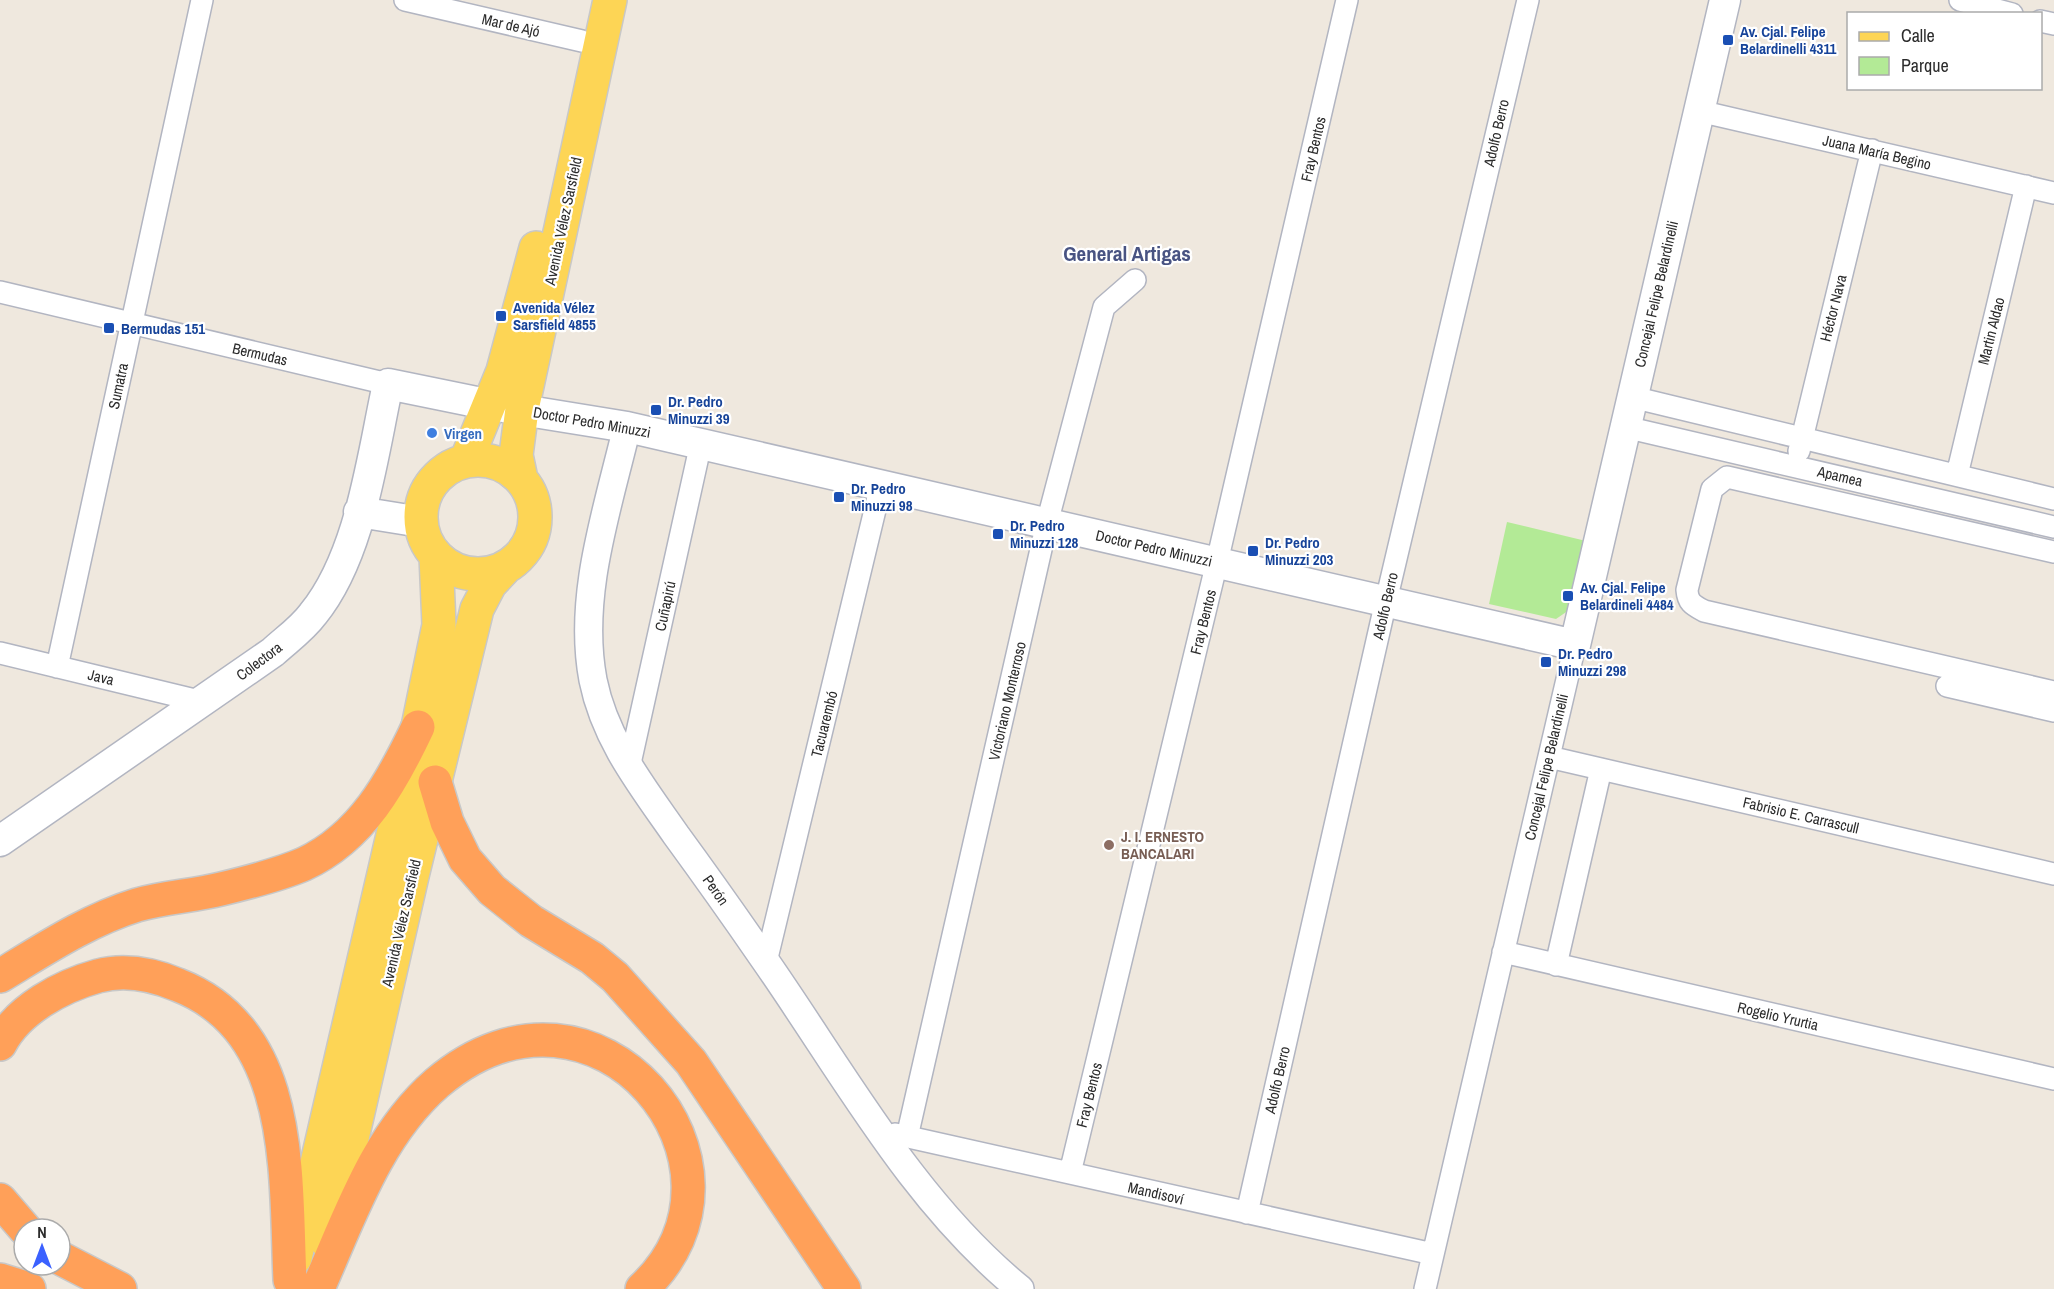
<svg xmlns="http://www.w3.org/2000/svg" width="2054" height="1289" viewBox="0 0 2054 1289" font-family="'Archivo Narrow',sans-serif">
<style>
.green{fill:#b3ea96}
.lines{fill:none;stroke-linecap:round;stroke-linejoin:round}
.minor-casing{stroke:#b2b5c1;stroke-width:24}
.tertiary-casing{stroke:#b2b5c1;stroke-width:30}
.secondary-casing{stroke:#b2b5c1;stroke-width:33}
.primary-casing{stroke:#c8c8c8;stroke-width:36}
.motorway-casing{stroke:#c8c8c8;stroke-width:36}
.minor{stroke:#fff;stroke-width:21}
.tertiary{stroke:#fff;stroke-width:27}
.secondary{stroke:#fff;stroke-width:30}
.primary{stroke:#fdd555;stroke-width:33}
.motorway{stroke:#ffa059;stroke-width:33}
.transit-dot{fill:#1a4fb4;stroke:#fff;stroke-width:2}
.shop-dot{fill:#3f7fe0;stroke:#fff;stroke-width:2}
.education-dot{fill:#8d6e63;stroke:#fff;stroke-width:2}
.labels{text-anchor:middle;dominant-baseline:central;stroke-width:4.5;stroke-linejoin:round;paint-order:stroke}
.street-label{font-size:15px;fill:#2c2c2c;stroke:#fff}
.transit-label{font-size:15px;font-weight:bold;fill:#164399;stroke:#fff;text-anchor:start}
.shop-label{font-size:15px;font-weight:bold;fill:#366cbe;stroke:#fff;text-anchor:start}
.education-label{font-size:15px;font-weight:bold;fill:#785e54;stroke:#fff;text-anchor:start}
.district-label{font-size:21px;font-weight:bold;fill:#485382;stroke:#fff}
</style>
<rect width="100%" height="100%" fill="#efe8de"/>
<!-- green -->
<path class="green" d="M1507,522L1586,541L1572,608L1556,619L1489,604Z"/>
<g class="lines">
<!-- minor casing -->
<g class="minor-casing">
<path id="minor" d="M405,0L582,41
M1960,0L2012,14
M2040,21L2054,24
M1699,111L2054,193
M0,292L388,384
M1632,397L2054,499
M1625,427L2054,527
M1799,451L1872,150
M1957,475L2026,186
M2054,552L1727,477L1712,489L1687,590C1688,603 1693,605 1704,611L2054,692
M0,653L203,702
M57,667L202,0
M1947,686L2054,711
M1549,757L2054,874
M629,768L701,443
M1503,952L2054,1079
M766,962L881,485
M1556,965L1601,769
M895,1134L1433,1254
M907,1137L1047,523L1104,307L1135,280
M1070,1173L1217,562L1347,0
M1247,1213L1386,601L1528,0
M1425,1289L1575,645"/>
</g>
<!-- tertiary casing -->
<g class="tertiary-casing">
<path id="tertiary" d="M627,427C608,508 577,596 593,680C605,740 642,786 676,835C706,876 735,917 764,959C843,1072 912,1201 1020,1289"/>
</g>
<!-- secondary casing -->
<g class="secondary-casing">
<path id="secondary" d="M359,512L421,522
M0,841L273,652C286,640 302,629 313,614C361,555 372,457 388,384L491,405L627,427L1575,645L1725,0"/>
</g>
<!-- primary casing -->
<g class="primary-casing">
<path id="primary" d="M421 517a57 57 0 1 1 114 0a57 57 0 1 1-114 0Z
M466,461L503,371L536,248
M521,479L516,455L522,409L610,0
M328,1243L412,876L477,609L490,584L505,568
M295,1258L418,727L439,625L436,556"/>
</g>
<!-- motorway casing -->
<g class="motorway-casing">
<path id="motorway" d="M435,782L447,822L465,859L492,890L531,921L592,958L615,977L691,1062L844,1289
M0,976C43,950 88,920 137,905C165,897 193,896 221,889C246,883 281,874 304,864C362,837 392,782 418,727
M0,1044C18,1009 62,986 98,976C125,969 154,975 178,985C296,1031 285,1177 290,1280
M0,1200L25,1229
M60,1258L120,1289
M0,1280L29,1289
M319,1286C350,1216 377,1135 437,1083C597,947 774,1166 642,1289"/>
</g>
<!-- minor -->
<use href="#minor" class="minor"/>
<!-- tertiary -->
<use href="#tertiary" class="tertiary"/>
<!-- secondary -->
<use href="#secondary" class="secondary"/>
<!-- primary -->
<use href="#primary" class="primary"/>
<!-- motorway -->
<use href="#motorway" class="motorway"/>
</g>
<!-- markers -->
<g class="transit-dot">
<rect x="1722" y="34" width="12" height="12" rx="3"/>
<rect x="495" y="310" width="12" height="12" rx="3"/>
<rect x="103" y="322" width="12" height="12" rx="3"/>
<rect x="650" y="404" width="12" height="12" rx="3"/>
<rect x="833" y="491" width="12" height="12" rx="3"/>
<rect x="992" y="528" width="12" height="12" rx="3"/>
<rect x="1247" y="545" width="12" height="12" rx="3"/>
<rect x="1562" y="590" width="12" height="12" rx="3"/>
<rect x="1540" y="656" width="12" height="12" rx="3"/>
</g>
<circle class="shop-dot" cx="432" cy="433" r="6"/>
<circle class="education-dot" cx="1109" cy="845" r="6"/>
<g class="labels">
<!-- street labels -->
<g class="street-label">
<text transform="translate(511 25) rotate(13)">Mar de Ajó</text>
<text transform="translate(1496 133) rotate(-77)">Adolfo Berro</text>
<text transform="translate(1313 149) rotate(-77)">Fray Bentos</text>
<text transform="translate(1877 152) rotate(13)">Juana María Begino</text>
<text transform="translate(563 221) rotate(-78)">Avenida Vélez Sarsfield</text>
<text transform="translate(1656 294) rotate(-77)">Concejal Felipe Belardinelli</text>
<text transform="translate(1833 308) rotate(-76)">Héctor Nava</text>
<text transform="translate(1991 331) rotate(-76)">Martin Aldao</text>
<text transform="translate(260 354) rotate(13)">Bermudas</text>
<text transform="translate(118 386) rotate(-78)">Sumatra</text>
<text transform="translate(592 422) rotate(10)">Doctor Pedro Minuzzi</text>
<text transform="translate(1840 476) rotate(13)">Apamea</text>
<text transform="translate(1154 548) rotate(13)">Doctor Pedro Minuzzi</text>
<text transform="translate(665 606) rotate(-78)">Cuñapirú</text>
<text transform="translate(1385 606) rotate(-77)">Adolfo Berro</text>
<text transform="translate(1203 622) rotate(-76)">Fray Bentos</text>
<text transform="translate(259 661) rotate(-37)">Colectora</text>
<text transform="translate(101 677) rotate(14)">Java</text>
<text transform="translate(1007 701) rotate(-77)">Victoriano Monterroso</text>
<text transform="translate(824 724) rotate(-76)">Tacuarembó</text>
<text transform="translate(1546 767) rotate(-77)">Concejal Felipe Belardinelli</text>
<text transform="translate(1801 815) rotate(13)">Fabrisio E. Carrascull</text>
<text transform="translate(716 890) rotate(55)">Perón</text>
<text transform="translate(401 923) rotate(-77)">Avenida Vélez Sarsfield</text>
<text transform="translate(1778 1016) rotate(13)">Rogelio Yrurtia</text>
<text transform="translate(1277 1080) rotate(-77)">Adolfo Berro</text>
<text transform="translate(1089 1095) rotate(-76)">Fray Bentos</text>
<text transform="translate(1156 1193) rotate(13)">Mandisoví</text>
</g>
<!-- transit labels -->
<g class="transit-label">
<text x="1740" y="31">Av. Cjal. Felipe<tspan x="1740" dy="17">Belardinelli 4311</tspan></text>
<text x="513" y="307">Avenida Vélez<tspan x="513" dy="17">Sarsfield 4855</tspan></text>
<text x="121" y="328">Bermudas 151</text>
<text x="668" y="401">Dr. Pedro<tspan x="668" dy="17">Minuzzi 39</tspan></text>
<text x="851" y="488">Dr. Pedro<tspan x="851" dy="17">Minuzzi 98</tspan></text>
<text x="1010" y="525">Dr. Pedro<tspan x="1010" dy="17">Minuzzi 128</tspan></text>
<text x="1265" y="542">Dr. Pedro<tspan x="1265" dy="17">Minuzzi 203</tspan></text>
<text x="1580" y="587">Av. Cjal. Felipe<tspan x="1580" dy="17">Belardineli 4484</tspan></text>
<text x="1558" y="653">Dr. Pedro<tspan x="1558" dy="17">Minuzzi 298</tspan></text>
</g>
<!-- shop labels -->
<g class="shop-label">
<text x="444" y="433">Virgen</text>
</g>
<!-- education labels -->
<g class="education-label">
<text x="1121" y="836">J. I. ERNESTO<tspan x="1121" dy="17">BANCALARI</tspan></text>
</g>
<!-- district labels -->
<g class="district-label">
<text x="1127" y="253">General Artigas</text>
</g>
</g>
<!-- legend -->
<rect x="1847" y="12" width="195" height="78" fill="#ffffff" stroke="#ababab" stroke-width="1.5"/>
<rect x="1859" y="32" width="30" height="9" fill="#fdd555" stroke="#ababab" stroke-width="1.5"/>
<text x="1901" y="42" font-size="18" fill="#2c2c2c">Calle</text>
<rect x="1859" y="57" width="30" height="18" fill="#b3ea96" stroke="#ababab" stroke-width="1.5"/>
<text x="1901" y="72" font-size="18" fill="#2c2c2c">Parque</text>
<!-- north arrow -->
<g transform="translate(42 1247)"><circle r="28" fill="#ffffff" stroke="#ababab" stroke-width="1.5"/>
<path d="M0-4.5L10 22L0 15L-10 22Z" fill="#3b61ff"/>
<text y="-9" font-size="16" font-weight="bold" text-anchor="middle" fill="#2c2c2c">N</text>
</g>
</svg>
